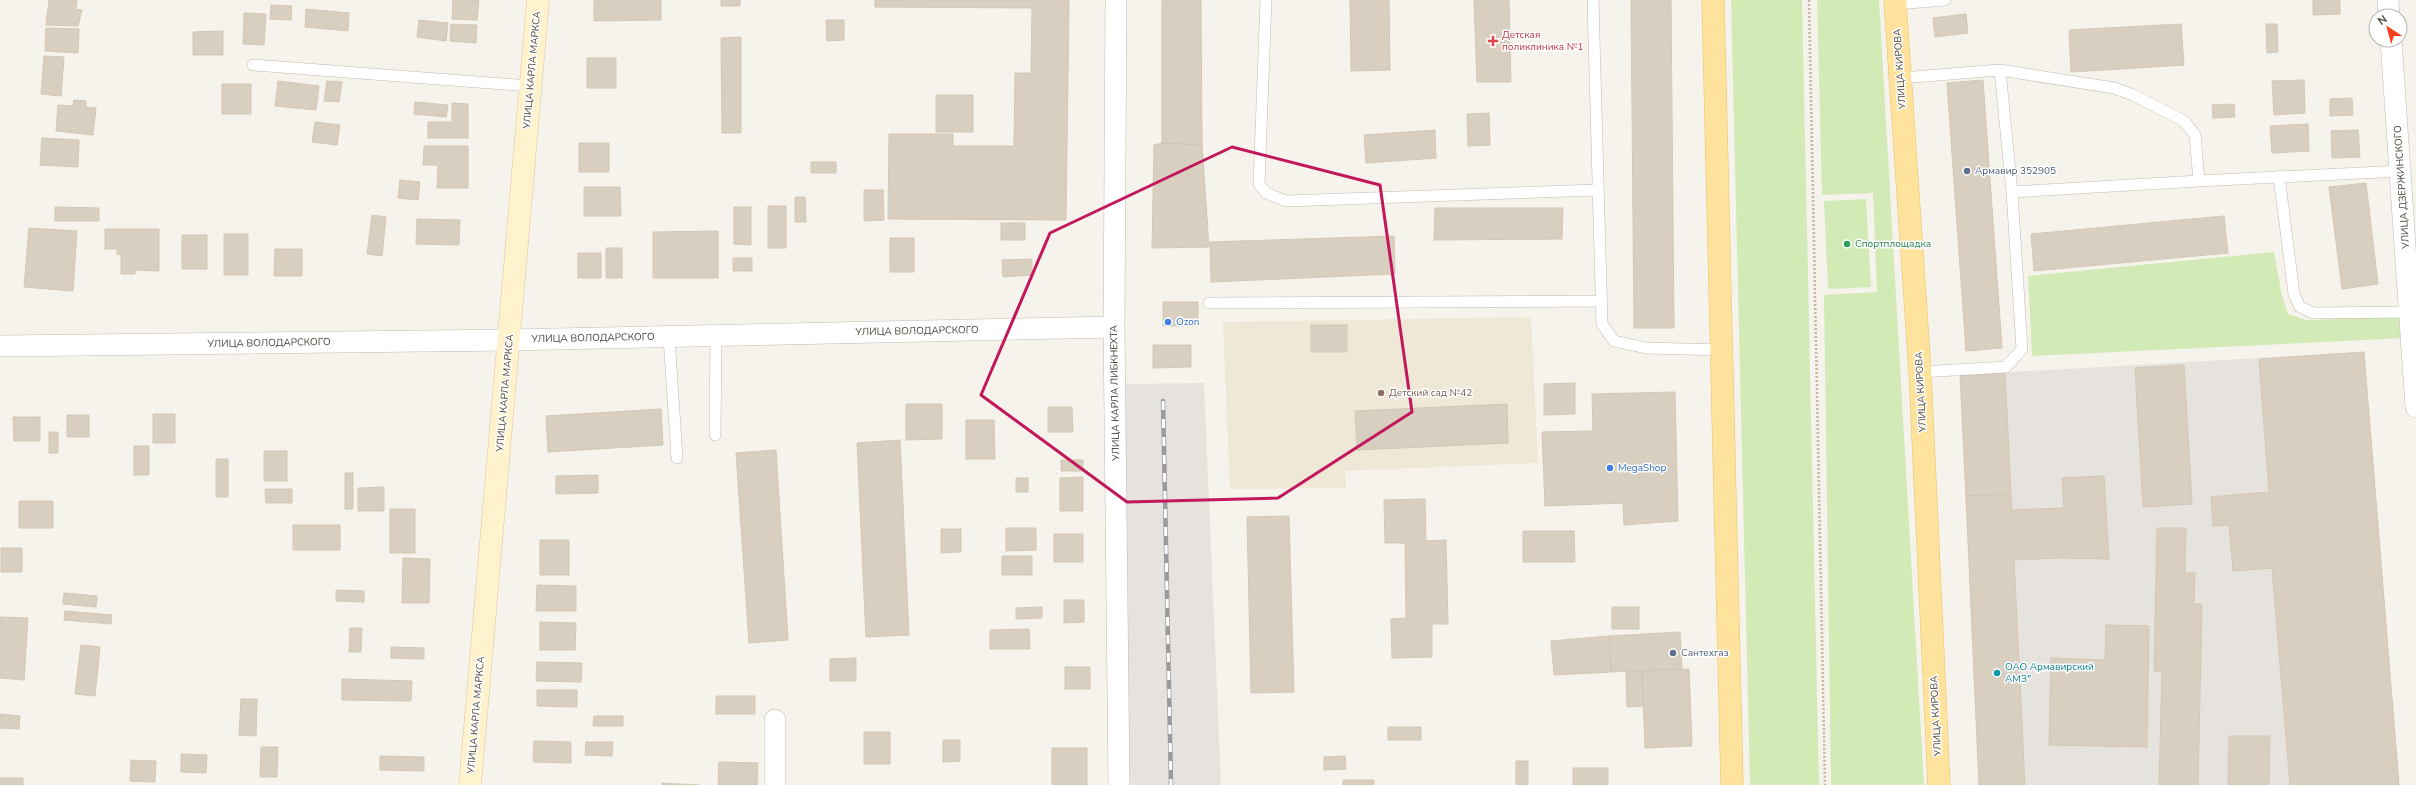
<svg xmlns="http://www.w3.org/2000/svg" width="2416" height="785" viewBox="0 0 2416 785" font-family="'Nunito Sans',sans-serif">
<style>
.industrial{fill:#e6e2dd}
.education{fill:#efe8d6}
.green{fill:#d2eab5}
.building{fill:#d8cfc1;stroke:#d3c7b4}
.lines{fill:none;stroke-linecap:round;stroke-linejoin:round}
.lane-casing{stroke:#c2bbae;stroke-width:12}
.street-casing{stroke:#c2bbae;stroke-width:22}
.secondary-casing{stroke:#d6c79b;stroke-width:23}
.primary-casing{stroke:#e6c16a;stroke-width:23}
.path{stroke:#c4b79f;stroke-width:2.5;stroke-dasharray:2 2;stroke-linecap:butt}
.lane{stroke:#fff;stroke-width:11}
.street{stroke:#fff;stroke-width:21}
.secondary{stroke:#fff3cd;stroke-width:22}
.primary{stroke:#ffe39c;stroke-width:22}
.rail-casing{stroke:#9a9a9a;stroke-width:4.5}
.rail{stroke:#fff;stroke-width:3;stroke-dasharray:9;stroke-linecap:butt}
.marked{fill:none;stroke:#c2185b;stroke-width:3;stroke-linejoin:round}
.health-dot{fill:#e0444e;stroke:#fff;stroke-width:1.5}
.service-dot{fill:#5c6f8a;stroke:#fff;stroke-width:1.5}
.leisure-dot{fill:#2e9e5b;stroke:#fff;stroke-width:1.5}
.shop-dot{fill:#3f7fe0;stroke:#fff;stroke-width:1.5}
.education-dot{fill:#8d6e63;stroke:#fff;stroke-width:1.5}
.culture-dot{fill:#0f9aa8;stroke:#fff;stroke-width:1.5}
.labels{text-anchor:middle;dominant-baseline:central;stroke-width:3;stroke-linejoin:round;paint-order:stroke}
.health-label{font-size:10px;fill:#be3a42;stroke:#fff;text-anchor:start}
.street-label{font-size:10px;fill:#4b4439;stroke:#fff}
.service-label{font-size:10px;fill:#4e5e75;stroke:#fff;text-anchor:start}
.leisure-label{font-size:10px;fill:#27864d;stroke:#fff;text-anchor:start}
.shop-label{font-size:10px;fill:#366cbe;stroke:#fff;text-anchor:start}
.education-label{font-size:10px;fill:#785e54;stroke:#fff;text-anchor:start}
.culture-label{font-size:10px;fill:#0d838f;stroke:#fff;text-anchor:start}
</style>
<rect width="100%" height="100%" fill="#f6f3ec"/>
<!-- industrial -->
<path class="industrial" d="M2364,352L2399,785H1979L1960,375Z
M1204,383L1221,785H1129L1123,384Z"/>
<!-- education -->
<path class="education" d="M1531,317L1538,463L1345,471L1346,488L1230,489L1223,322Z"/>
<!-- green -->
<path class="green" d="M1731,0H1802L1819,785H1750Z
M1817,0H1879L1924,785H1831L1824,295L1877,292L1873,193L1822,195Z
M1866,199L1871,287L1828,289L1824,201Z
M2274,252L2282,296L2288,314L2306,320L2405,317L2406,338L2032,356L2028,276Z"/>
<!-- building -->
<path class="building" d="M49,0H77L76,9L82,10L78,26L46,25Z
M453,0H479L477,20L452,19Z
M594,0H661V20L594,21Z
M721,0H740V6H721Z
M875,0H1069L1066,220L888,219L889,134H953V146H1014L1015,73H1031L1032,8L875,7Z
M1162,0H1201L1202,145L1162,143Z
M1350,0H1389L1390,70L1351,71Z
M1474,0H1509L1511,82H1477Z
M1631,0H1671L1674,328H1634Z
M2313,0H2340V14L2313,15Z
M271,5L292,6L291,20L270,19Z
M306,9L349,13L348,31L305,27Z
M244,13L266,14L264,45L243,44Z
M1966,14L1968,33L1935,37L1933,18Z
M419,20L448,23L446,41L417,37Z
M826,20H844V40L827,41Z
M451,24L477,25L476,43L450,41Z
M2181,24L2184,65L2071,72L2069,30Z
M2266,24H2277L2278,52L2267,53Z
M46,28L79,29L78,53L45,51Z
M223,31V55H193V32Z
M741,37V133H722L721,38Z
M44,56L64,57L61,96L41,94Z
M587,58H616V88H587Z
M1983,80L2002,348L1966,351L1947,83Z
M2304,80L2305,113L2274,115L2272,81Z
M278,81L319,86L316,110L275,106Z
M327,81L342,82L339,102L324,101Z
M222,84H251V114H222Z
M936,95H973V132H936Z
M2352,98L2353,115L2330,116V99Z
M74,100L86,101V107L96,108L93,135L56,131L58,105L73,106Z
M415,102L448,105L446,117L414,114Z
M452,103L468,104V138H428V122H452Z
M2234,104L2235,117L2213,118L2212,105Z
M1489,113L1490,145L1468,146L1467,114Z
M315,122L340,125L337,145L312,142Z
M2308,124L2309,151L2272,153L2270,126Z
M1435,130L1436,158L1366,163L1364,135Z
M2358,130L2360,157L2332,158L2331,131Z
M42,138L79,140L78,167L40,165Z
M579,143H609V172H579Z
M1162,143L1202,145L1209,247L1152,248L1154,145Z
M424,146H468V188H437L438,165H423Z
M811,162H836V173H811Z
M400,180L420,182L418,200L398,198Z
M2366,183L2378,284L2342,289L2329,187Z
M584,187H620L621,216H584Z
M864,190H883L884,220L864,221Z
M795,197H805L806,222H795Z
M768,206H786V248H768Z
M55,207L99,208V221H55Z
M734,207H751V245L734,244Z
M1435,208H1563L1562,239L1434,240Z
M372,215L386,217L382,256L367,254Z
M2224,216L2228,253L2034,271L2031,234Z
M417,219L460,220L459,245L416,244Z
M1001,223H1025V240H1001Z
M29,228L77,231L73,291L24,287Z
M105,229H159V271L135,270V274H121V254L117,255V249H105Z
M718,231V278H653V232Z
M224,234H248V275H224Z
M182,235H207V269H182Z
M1394,236L1395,274L1211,282L1210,242Z
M890,238H914V272H890Z
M606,248H622V278H606Z
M275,249H302V276H274Z
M578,253H601V278H578Z
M733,258H752V271H733Z
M1032,259V275L1003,277L1002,260Z
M1163,302H1198V326H1163Z
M1311,325H1347V352H1311Z
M1153,345H1191V367L1153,368Z
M2364,352L2399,785H2290L2272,568L2233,571L2229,525L2213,526L2211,497L2269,492L2259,359Z
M2184,365L2192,504L2143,507L2135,368Z
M2005,373L2011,494L1966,496L1960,375Z
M1575,383V414L1544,415V384Z
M1675,392L1678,521L1624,525L1623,503L1545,506L1542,432L1593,431L1592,394Z
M906,404H942V439L906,440Z
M1507,404L1508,443L1357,450L1355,411Z
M1048,407H1072L1073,432H1048Z
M661,409L663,445L548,452L546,416Z
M153,414H175V443H153Z
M67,415H89V437H67Z
M13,417H40V441H14Z
M966,420H994L995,459H966Z
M49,432H58V453H49Z
M900,440L909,635L866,637L857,443Z
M134,446H149V475H134Z
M776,450L788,640L749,643L736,453Z
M264,451H287V481H264Z
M216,459H228V497H216Z
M1061,460H1083V471H1061Z
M345,473H353V509H345Z
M598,475V493L556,494V476Z
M2104,476L2109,559L2058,558L2014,560L2025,785H1979L1966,496L2011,494L2012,510L2064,508L2062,478Z
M1083,477V511H1060V478Z
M1016,478H1028V492H1016Z
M384,487V511H358V488Z
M265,489H292V503H266Z
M1425,499L1426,541L1446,540L1448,624H1432V657L1392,658L1391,619L1406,618L1405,543H1385L1384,500Z
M19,501H53V528H19Z
M390,509H415V553H390Z
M1289,516L1294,692L1251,693L1247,517Z
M293,525H340V550H293Z
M1006,528H1036V550L1006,551Z
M2157,528H2186L2185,573H2195L2194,604H2202L2198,785H2159L2162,672L2154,671Z
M941,529H961V552L941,553Z
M1523,531H1574L1575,562H1523Z
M1054,534H1083V562H1054Z
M540,540H569V575H540Z
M1,548H22V572H1Z
M1002,556H1032V575H1002Z
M403,558L430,559L429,603H402Z
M537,585L576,586V611H536Z
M336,590L364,591V602L336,601Z
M64,593L97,596L96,607L63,604Z
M1064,600H1084V622L1064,623Z
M1042,607V618L1016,619V608Z
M1612,607H1639V629H1612Z
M65,611L112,615L111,624L64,620Z
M0,617L28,618L24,680L0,678Z
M540,622L576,623L575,650H540Z
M2106,625L2149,626L2147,747L2049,745L2051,658L2105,660Z
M350,628H362L361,652H349Z
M1029,629L1030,649H990V630Z
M1680,632L1682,669L1611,672L1609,636Z
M1609,636L1611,672L1554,675L1551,641Z
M81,645L100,647L95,696L75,694Z
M391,647L424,648V659L391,658Z
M856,658V681H830V659Z
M537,662L582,663L581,682L536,681Z
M1065,667H1090V689H1065Z
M1689,669L1692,746L1645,748L1642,671Z
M1642,671L1643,706L1627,707L1626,672Z
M342,679L412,681L411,701L342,700Z
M537,690H577V707L537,706Z
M716,696H755V714H716Z
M241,699H257L256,736L239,735Z
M0,714L20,716L19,729L0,728Z
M594,716H623V726H593Z
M1388,727H1421V740H1388Z
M864,732H890V764H864Z
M2229,736H2270L2269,785H2228Z
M943,740H960V761L943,762Z
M534,741L571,742V763L533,762Z
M586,742H613L612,756L585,755Z
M261,747H278L277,777H260Z
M1052,748H1087V785H1052Z
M181,754L207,755L206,773L181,772Z
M380,756L424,757V771L380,770Z
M1345,756L1346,769L1324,770V757Z
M131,760L156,761L155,782L130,781Z
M1516,761H1528V785H1516Z
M719,762L758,763L757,785H718Z
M1573,768H1608V785H1573Z
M0,778H23V785H0Z
M1343,780H1374V785H1343Z
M662,783L699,785H662Z"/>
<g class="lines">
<!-- lane casing -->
<g class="lane-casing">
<path id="lane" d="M1266,0L1259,184L1266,193L1286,201L1598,190
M1593,0L1602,324L1614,341L1646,348L1722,350
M1896,4L1945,0
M253,65L530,86
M2000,70L2012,192L2199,181
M1901,78L2000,70L2114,88L2133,95L2184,121L2195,135L2199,181L2401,171
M2279,176L2294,294L2300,307L2313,313L2411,312
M1209,303L1601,301
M669,337L677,458
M1920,372L2006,367L2022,349L2012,192
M715,435L716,336"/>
</g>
<!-- street casing -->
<g class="street-casing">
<path id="street" d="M1116,0L1114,327L1119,785
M2388,0L2389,16
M2391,40L2416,407
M0,346L509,340L1114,327
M775,785V720"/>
</g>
<!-- secondary casing -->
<g class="secondary-casing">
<path id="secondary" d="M470,785L538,0"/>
</g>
<!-- primary casing -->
<g class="primary-casing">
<path id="primary" d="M1713,0L1732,785
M1895,0L1920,372L1939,785"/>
</g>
<!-- path -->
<path class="path" d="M1809,0L1825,785"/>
<!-- lane -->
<use href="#lane" class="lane"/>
<!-- street -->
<use href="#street" class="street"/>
<!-- secondary -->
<use href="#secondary" class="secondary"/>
<!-- primary -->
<use href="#primary" class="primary"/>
<!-- rail casing -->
<g class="rail-casing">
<path id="rail" d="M1163,401L1171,785"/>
</g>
<!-- rail -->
<use href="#rail" class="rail"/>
</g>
<!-- marked area -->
<path class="marked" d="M1232,147L1380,185L1412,412L1278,498L1127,502L981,395L1050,233Z"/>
<!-- markers -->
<path class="health-dot" d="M1491 35h4v4h4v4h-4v4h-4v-4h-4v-4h4z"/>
<g class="service-dot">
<circle cx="1967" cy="171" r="4"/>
<circle cx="1673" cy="653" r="4"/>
</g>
<circle class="leisure-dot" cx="1847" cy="244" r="4"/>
<g class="shop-dot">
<circle cx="1168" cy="322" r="4"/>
<circle cx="1610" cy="468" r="4"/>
</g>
<circle class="education-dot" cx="1381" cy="393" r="4"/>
<circle class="culture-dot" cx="1997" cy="673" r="4"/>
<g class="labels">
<!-- health labels -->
<g class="health-label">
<text x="1502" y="35">Детская<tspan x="1502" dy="12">поликлиника №1</tspan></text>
</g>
<!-- street labels -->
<g class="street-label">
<text transform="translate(1900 69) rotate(-94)">УЛИЦА КИРОВА</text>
<text transform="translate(532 70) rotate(-85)">УЛИЦА КАРЛА МАРКСА</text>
<text transform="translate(2402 187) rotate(-94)">УЛИЦА ДЗЕРЖИНСКОГО</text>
<text transform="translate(917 331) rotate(-1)">УЛИЦА ВОЛОДАРСКОГО</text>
<text transform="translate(593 338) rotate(-1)">УЛИЦА ВОЛОДАРСКОГО</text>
<text transform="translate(269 343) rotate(-1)">УЛИЦА ВОЛОДАРСКОГО</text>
<text transform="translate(1921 392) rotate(-93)">УЛИЦА КИРОВА</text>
<text transform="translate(505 393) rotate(-85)">УЛИЦА КАРЛА МАРКСА</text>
<text transform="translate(1115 393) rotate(-91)">УЛИЦА КАРЛА ЛИБКНЕХТА</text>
<text transform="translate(476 715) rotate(-85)">УЛИЦА КАРЛА МАРКСА</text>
<text transform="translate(1936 716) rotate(-93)">УЛИЦА КИРОВА</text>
</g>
<!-- service labels -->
<g class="service-label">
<text x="1975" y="171">Армавир 352905</text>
<text x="1681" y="653">Сантехгаз</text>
</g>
<!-- leisure labels -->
<g class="leisure-label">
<text x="1855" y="244">Спортплощадка</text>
</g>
<!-- shop labels -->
<g class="shop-label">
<text x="1176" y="322">Ozon</text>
<text x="1618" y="468">MegaShop</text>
</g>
<!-- education labels -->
<g class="education-label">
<text x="1389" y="393">Детский сад №42</text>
</g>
<!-- culture labels -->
<g class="culture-label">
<text x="2005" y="667">ОАО Армавирский<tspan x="2005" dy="12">АМЗ"</tspan></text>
</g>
</g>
<!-- north arrow -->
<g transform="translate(2388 28) rotate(324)"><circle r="19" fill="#ffffff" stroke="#b7b4b0"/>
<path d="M0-3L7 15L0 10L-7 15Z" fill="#fc3f1d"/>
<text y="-6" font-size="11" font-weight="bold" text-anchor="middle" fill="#4b4439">N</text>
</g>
</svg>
